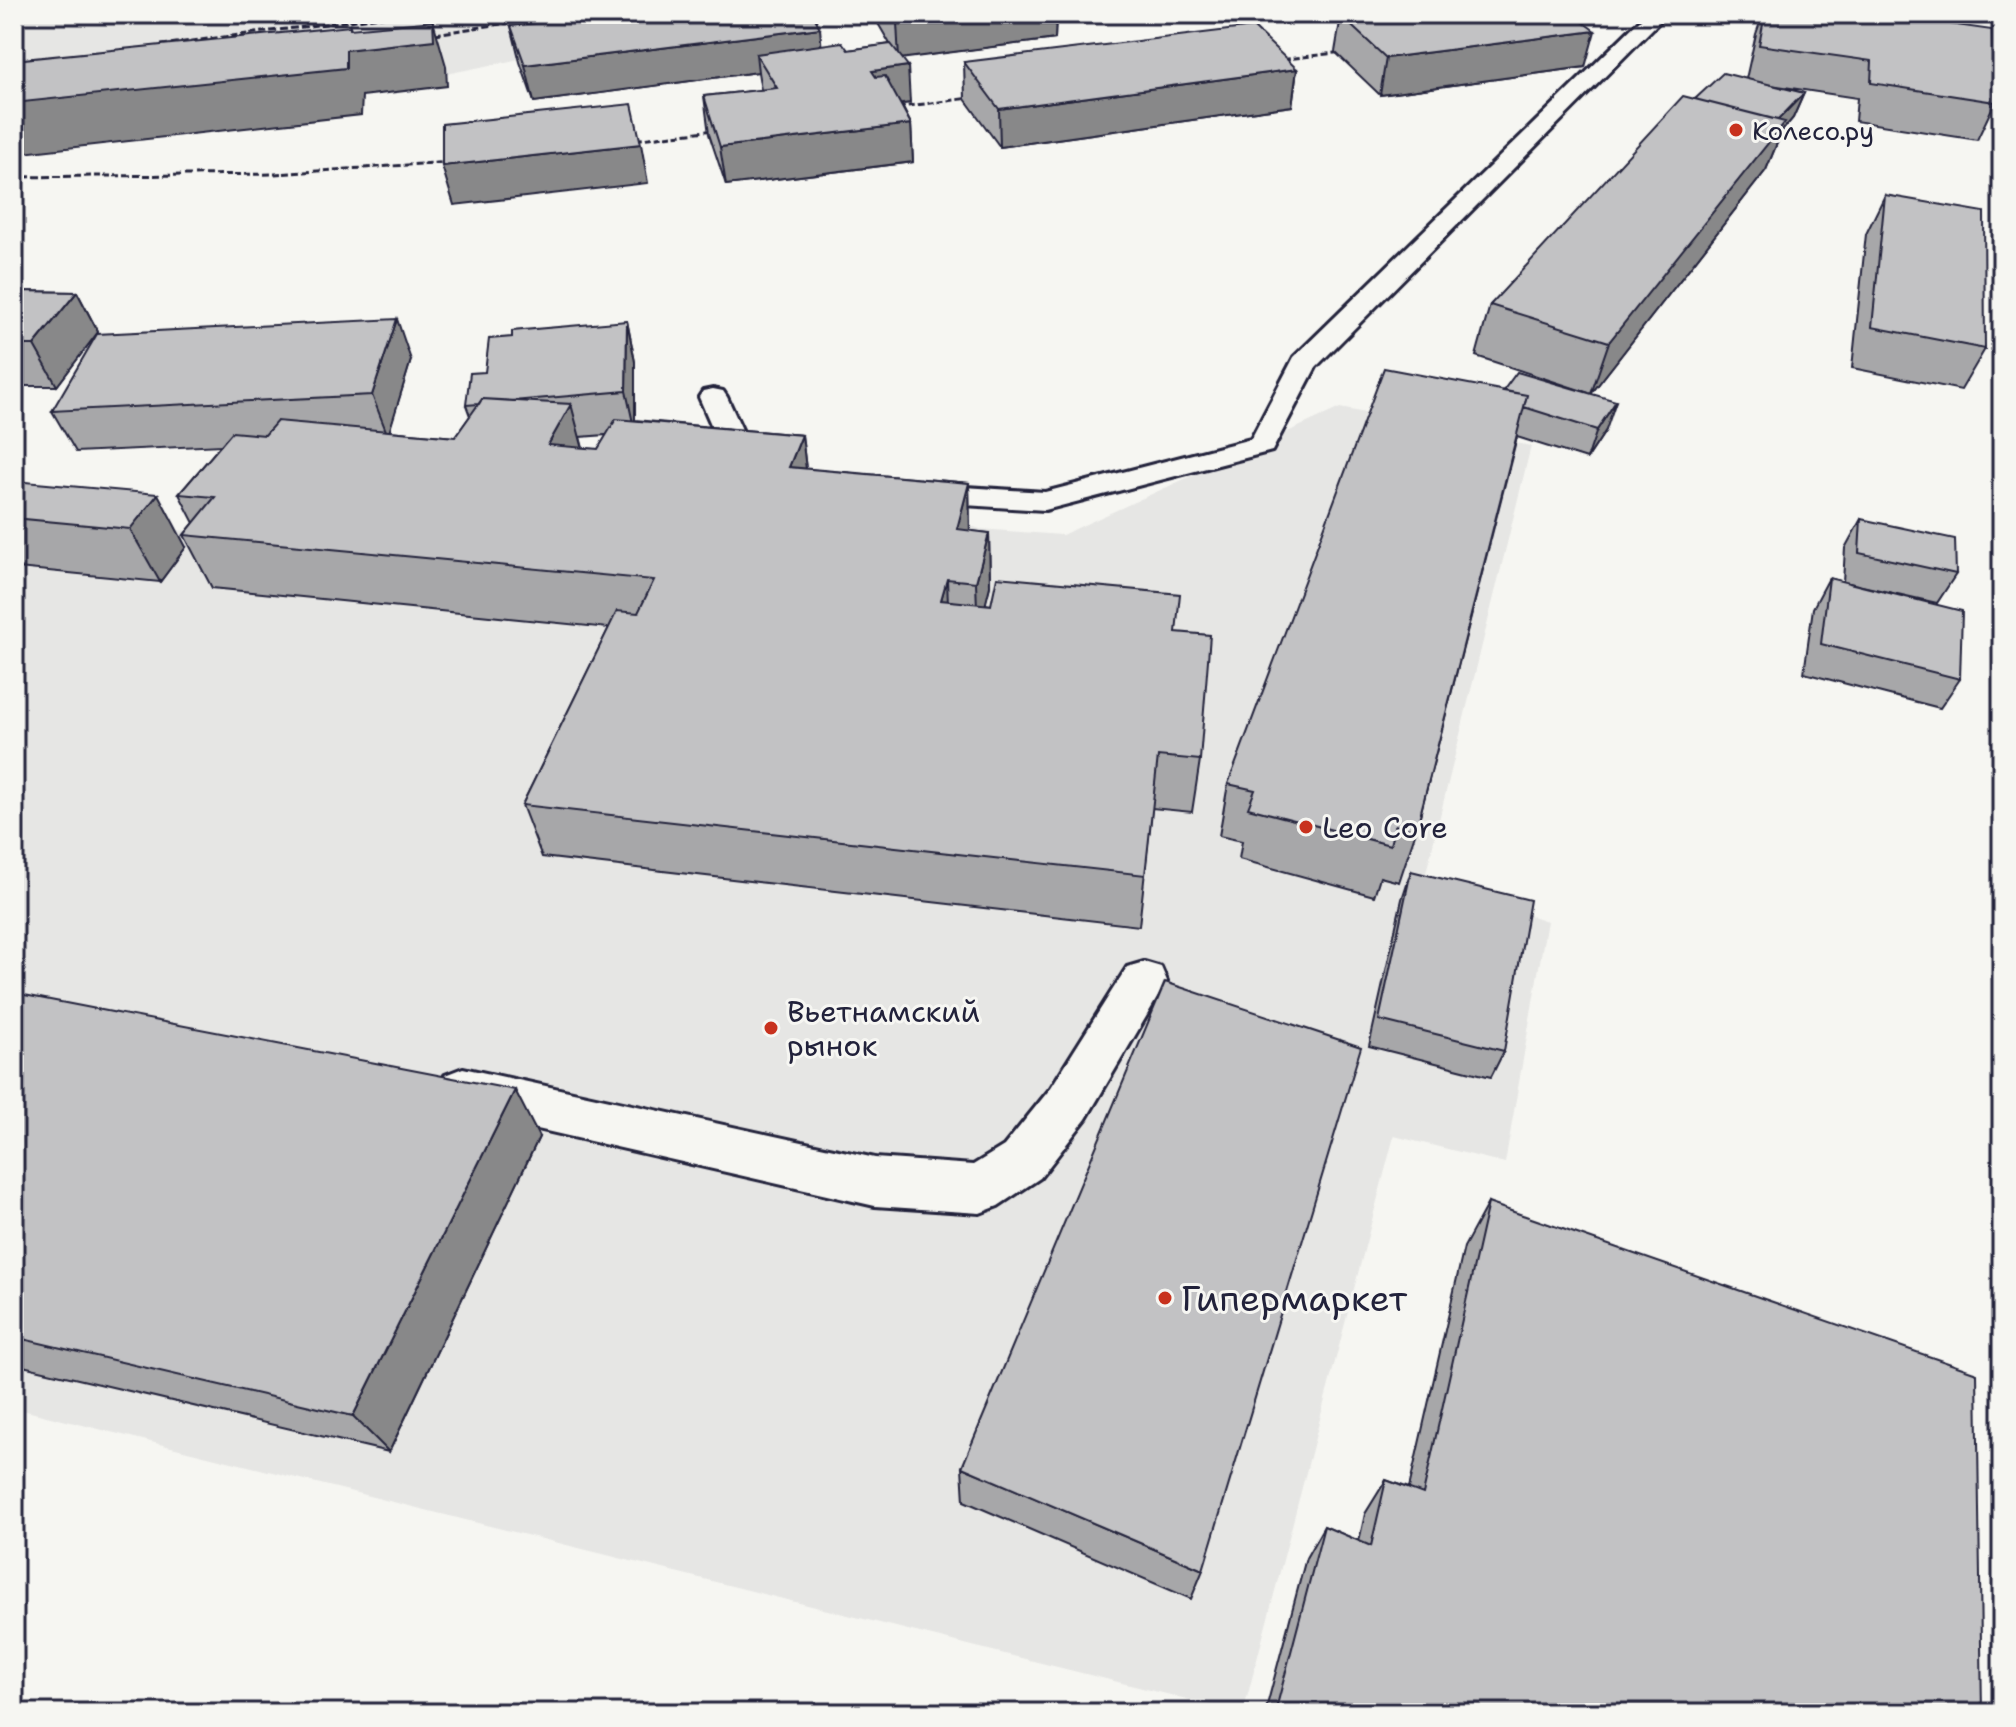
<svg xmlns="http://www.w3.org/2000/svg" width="2016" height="1727" viewBox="0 0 2016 1727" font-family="'Shantell Sans',sans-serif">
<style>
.built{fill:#e6e6e4}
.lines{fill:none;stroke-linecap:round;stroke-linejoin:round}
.lane-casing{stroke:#22223b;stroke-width:6}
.street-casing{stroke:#22223b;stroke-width:6}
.lane{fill:#f6f6f2;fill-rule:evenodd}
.street{fill:#f6f6f2;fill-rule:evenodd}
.rail{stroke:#22223b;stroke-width:3;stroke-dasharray:7 3;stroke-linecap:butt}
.wall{fill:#a7a7a9;stroke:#22223b;stroke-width:2;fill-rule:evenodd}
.shaded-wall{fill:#888889;stroke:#22223b;stroke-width:2}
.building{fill:#c2c2c4;stroke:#22223b;stroke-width:2}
.poi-dot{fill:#c8321e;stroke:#f6f6f2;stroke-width:3}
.labels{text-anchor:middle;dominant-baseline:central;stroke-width:6;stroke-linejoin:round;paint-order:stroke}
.far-poi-label{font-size:26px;fill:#22223b;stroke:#f6f6f2;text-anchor:start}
.poi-label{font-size:30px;fill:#22223b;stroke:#f6f6f2;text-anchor:start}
.near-poi-label{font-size:36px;fill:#22223b;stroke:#f6f6f2;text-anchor:start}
</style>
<rect width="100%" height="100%" fill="#f6f6f2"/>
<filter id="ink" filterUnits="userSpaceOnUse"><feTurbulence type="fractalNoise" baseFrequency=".0125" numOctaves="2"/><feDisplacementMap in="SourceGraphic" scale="16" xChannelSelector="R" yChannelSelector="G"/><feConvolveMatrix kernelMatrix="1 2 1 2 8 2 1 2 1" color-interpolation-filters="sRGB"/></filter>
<g filter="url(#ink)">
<!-- built -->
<path class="built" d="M14,14H742L239,116L14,140Z
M1340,408L1531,446L1424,881L1547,921L1505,1163L1394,1136L1243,1713L14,1408V521L210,532L808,474L980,529L1062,535Z"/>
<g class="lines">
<!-- lane casing -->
<g class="lane-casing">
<path id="lane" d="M1646,14H1667L1316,367L1272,451L1045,510L917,502L906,499L902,493L906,487L917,484L1045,492L1251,439L1294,357Z
M1870,14H1931L2002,22V34L1880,20Z
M713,389L723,391L727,397L763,475L758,481L748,484L738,481L733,475L699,397L703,391Z"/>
</g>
<!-- street casing -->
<g class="street-casing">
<path id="street" d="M1144,962L1161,967L1167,981L1086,1119L1040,1178L998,1206L980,1213L875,1206L463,1112L445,1105L438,1090L445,1075L463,1068L875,1158L973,1165L1004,1146L1050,1089L1127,967Z"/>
</g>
<!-- lane -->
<use href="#lane" class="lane"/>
<!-- street -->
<use href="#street" class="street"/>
<!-- rail -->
<path class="rail" d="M415,37L567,14
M161,45L404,14
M1263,62L1359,50
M878,110L985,96
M616,142L731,128
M14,177L275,174L465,161"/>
</g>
<!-- wall -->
<path class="wall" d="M875,14H1056L1055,39L902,58L910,103L901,104L911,124L913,162L726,185L709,134L704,96L761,90L758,72L534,102L520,62L511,26L821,45L848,50L890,44L876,20Z
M1763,14H1880L1995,102L1977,140L1855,121L1857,98L1771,85L1804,93L1793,118L1782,131L1766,170L1591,394L1606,430L1587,459L1517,437L1416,831L1399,882L1380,877L1374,896L1239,859L1242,841L1219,836L1228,784L1503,391L1589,393L1476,356L1490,305L1695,99L1746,79L1756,34Z
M1341,16L1585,67L1380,95L1335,52Z
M964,62L1297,69L1292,106L1000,147L965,99Z
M1885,195L1985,349L1961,390L1852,368L1866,234Z
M14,291L77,292L98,332L57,386H14Z
M627,321L635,362V420L802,435L806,469L969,483L970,531L989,533L990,586L985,604L1176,632L1200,760L1192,812L1152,808L1139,926L542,857L522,805L609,628L212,588L184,535L194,523L179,494L221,445L76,452L52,411L411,360L389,431L455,437L470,416L466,405L485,372L512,337ZM607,435L598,449L583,448L580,437Z
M14,481L186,547L160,582L18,568L14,573Z
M1861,519L1956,574L1937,603L1849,583L1960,679L1940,708L1804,673L1813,608L1829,578L1843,582L1845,548Z
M1411,871L1504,1051L1491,1077L1369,1046L1402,899Z
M14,993L539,1137L389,1452L14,1364Z
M1488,1203L1982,1713H1265L1306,1558L1324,1526L1359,1541L1365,1514L1386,1480L1409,1488L1464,1247Z
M962,1467L1203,1570L1191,1599L964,1501Z"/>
<!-- shaded-wall -->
<path class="shaded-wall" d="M972,14H1056L1055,39L899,59L897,23Z
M433,21L446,66L447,86L362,96L361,115L14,154V103L346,50L350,26L358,48Z
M820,28L823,64L756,54L758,72L534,102L525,65Z
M1595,31L1585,67L1380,95L1386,58Z
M908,66L910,103L875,108L872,71Z
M1297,69L1292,106L1000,147L999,109Z
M1804,93L1793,118L1782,131L1766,170L1591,394L1609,342L1773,125Z
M911,124L913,162L726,185L720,147Z
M641,144L648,183L454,205L442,166Z
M77,292L98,332L57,386L34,345Z
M397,319L411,360L388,436L372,395Z
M627,321L635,362V432L626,391Z
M1616,401L1606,430L1587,459L1597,430Z
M571,404L585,457L548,445Z
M802,435L808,487L789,467Z
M969,483L970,536L958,582L957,529Z
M158,494L186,547L160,582L130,529Z
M989,533L990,586L978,635L976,582Z
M14,562L18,568L14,573Z
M947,579L949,632L941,600Z
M515,1090L539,1137L389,1452L353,1416Z"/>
<!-- building -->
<path class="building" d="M610,14H813L820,28L525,65L511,26Z
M891,14H972L897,23Z
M1360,14H1572L1595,31L1386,58L1341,16Z
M1765,14H1880L1992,30L1995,102L1871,83L1872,61L1759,45Z
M433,21L434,40L346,50V68L14,103V60L350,26V29Z
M1253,27L1297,69L999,109L964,62Z
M842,42L848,50L891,44L908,66L872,71L876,77L885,76L911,124L720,147L704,96L777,88L756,54Z
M1723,73L1804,93L1778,120L1695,99Z
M1683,96L1785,122L1609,342L1490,305Z
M632,104L641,144L442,166V124Z
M1885,195L1984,212L1985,349L1872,327Z
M14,291L77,292L34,345H14Z
M397,319L372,395L52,411L97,334Z
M627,321L626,391L513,401L482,399L479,404L466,405L470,373L485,372L489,339L512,337V331Z
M1384,368L1527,395L1416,831L1395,825L1390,845L1248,808L1255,790L1228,784Z
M1517,372L1616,401L1597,430L1524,407L1527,395L1503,391Z
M482,399L571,404L548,445L598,449L616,419L802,435L789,467L969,483L957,529L989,533L976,582L947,579L941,600L991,605L997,577L1180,594L1176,632L1210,635L1200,760L1158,756L1145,875L522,805L617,611L638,613L654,580L184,535L215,497L179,494L232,432L265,435L277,421L455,437Z
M14,481L158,494L130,529L14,518Z
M1861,519L1955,539L1956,574L1859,553Z
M1829,578L1962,611L1960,679L1821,644Z
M1411,871L1530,900L1504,1051L1379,1020Z
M1165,982L1361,1047L1203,1570L962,1467Z
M14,993L515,1090L353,1416L14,1337Z
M1488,1203L1977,1373L1982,1713H1275L1324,1526L1371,1546L1386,1480L1423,1494Z"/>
</g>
<!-- markers -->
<g class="poi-dot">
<circle cx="1736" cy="130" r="8"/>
<circle cx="1306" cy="827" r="8"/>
<circle cx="771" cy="1028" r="8"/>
<circle cx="1165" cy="1298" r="8"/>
</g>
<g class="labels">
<!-- far-poi labels -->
<g class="far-poi-label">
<text x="1752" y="130">Колесо.ру</text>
</g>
<!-- poi labels -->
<g class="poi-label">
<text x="1322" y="827">Leo Core</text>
<text x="787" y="1011">Вьетнамский<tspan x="787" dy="34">рынок</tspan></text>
</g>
<!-- near-poi labels -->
<g class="near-poi-label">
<text x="1181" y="1298">Гипермаркет</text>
</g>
</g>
<!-- margin -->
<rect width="2016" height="1727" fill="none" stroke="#f6f6f2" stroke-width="48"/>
<rect x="24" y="24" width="1968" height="1679" fill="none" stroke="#22223b" stroke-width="3" filter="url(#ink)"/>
</svg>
